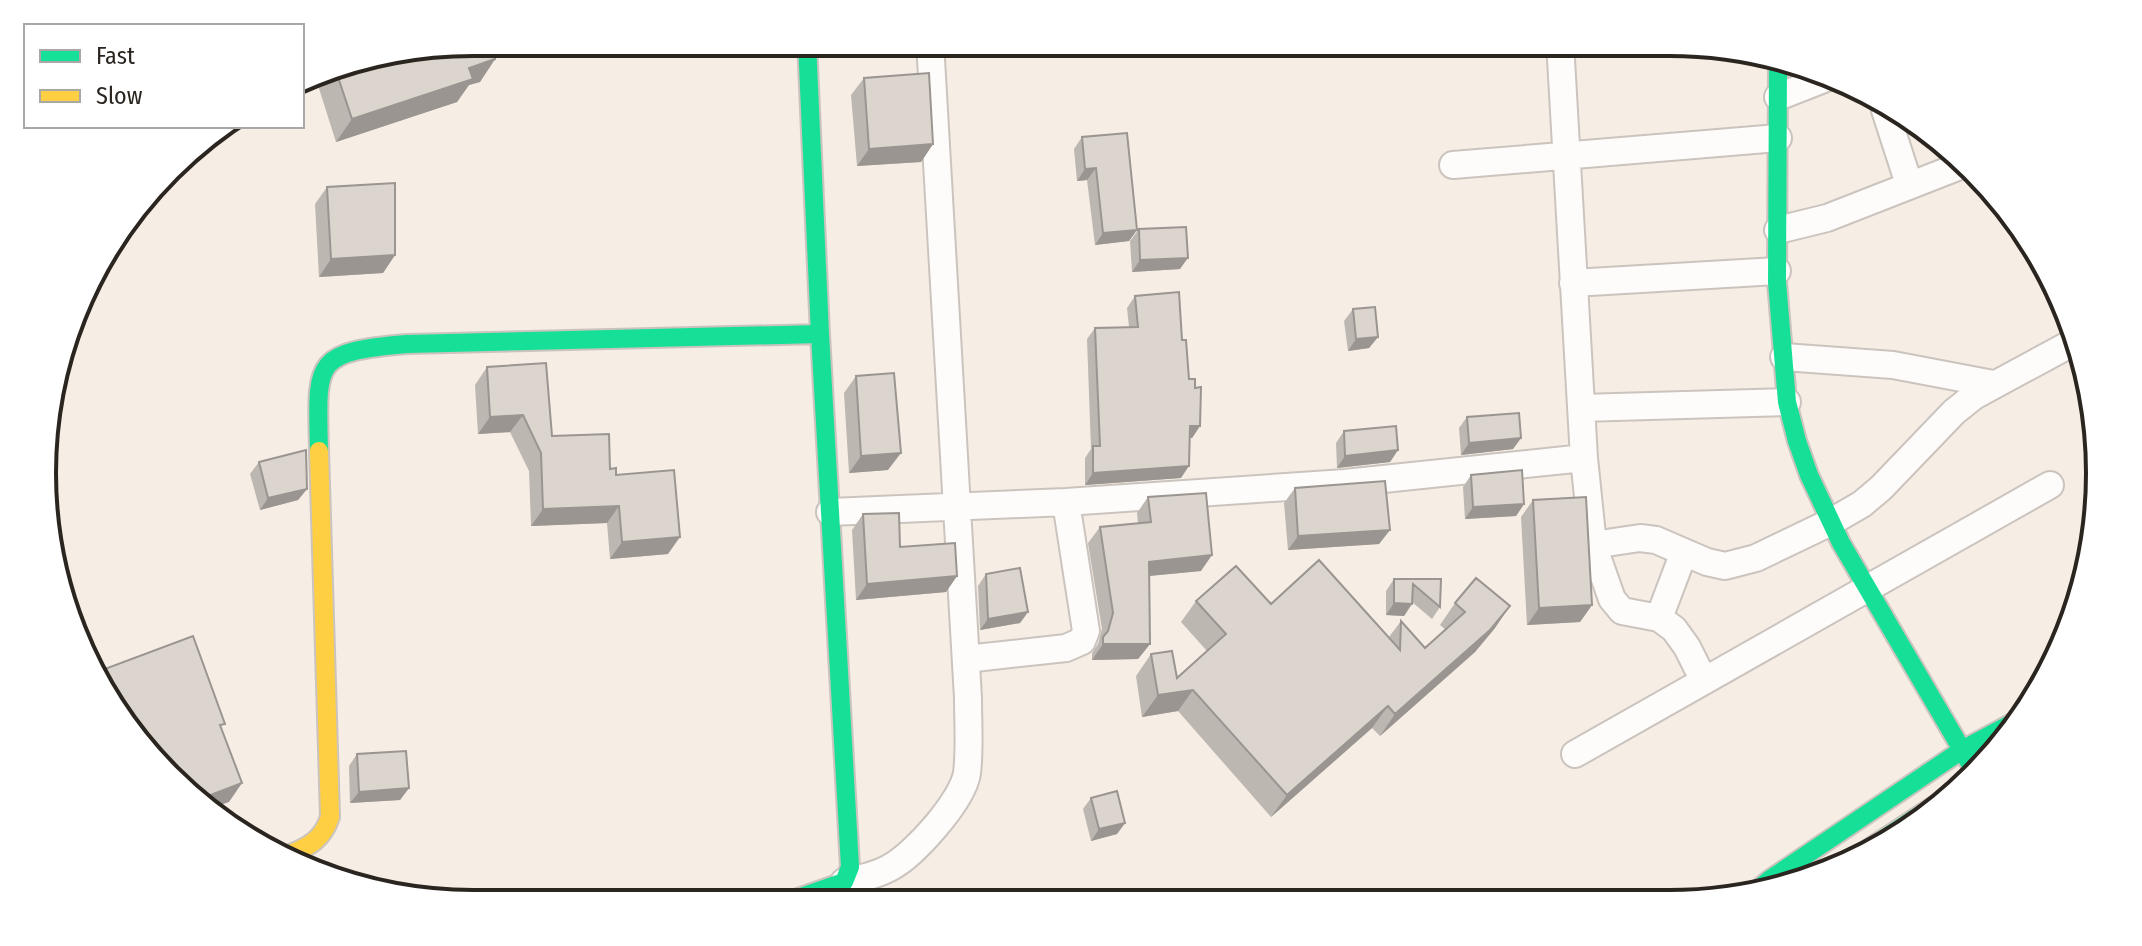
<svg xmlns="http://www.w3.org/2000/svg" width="2142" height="946" viewBox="0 0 2142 946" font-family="'Fira Sans Condensed',sans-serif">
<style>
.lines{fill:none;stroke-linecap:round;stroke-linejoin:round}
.street-casing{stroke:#cbc4be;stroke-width:30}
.fast-casing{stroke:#cbc4be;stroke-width:22}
.slow-casing{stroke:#cbc4be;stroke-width:22}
.street{stroke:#fefcfb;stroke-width:26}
.fast{stroke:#16e098;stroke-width:18}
.slow{stroke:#ffcf43;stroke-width:18}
.wall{fill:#bdb7b1}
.shaded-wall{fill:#9a9590}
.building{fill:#dcd5ce;stroke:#9a9590;stroke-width:2}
.rim{fill:none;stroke:#2b2520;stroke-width:4}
</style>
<rect width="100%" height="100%" fill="#f6ede5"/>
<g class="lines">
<!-- street casing -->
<g class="street-casing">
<path id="street" d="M1560,42L1584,458L1593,545L1612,599L1622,611L1659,618L1674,629L1687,647L1704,681
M1778,97L1829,77
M1885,110L1909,184
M1453,165L1778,138
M1778,230L1827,218L1965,164
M1573,283L1777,271
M1784,357L1893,365L1993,384
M1581,408L1787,402
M830,512L1066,502L1345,483L1584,458
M1593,545L1640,538L1656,540L1707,562L1725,566L1756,558L1831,522L1862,504L1881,488L1954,412L1974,396L2072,343
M1659,618L1684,552
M966,659L1066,648L1082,641L1086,631L1066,502
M1575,754L2050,485
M844,882C860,879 877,875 891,867C915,854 963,800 967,773C970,749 968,723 968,698L930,42"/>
</g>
<!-- fast casing -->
<g class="fast-casing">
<path id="fast" d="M1778,60L1777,282L1787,402L1797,441L1809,475L1841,543L1975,772
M319,451C317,361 312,352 407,344L820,334
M1841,867L1952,794
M1754,893L1769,880L1962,750L2020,719
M784,903L844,882L850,867L820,334L807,42"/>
</g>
<!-- slow casing -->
<g class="slow-casing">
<path id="slow" d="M288,855C309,847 323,839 330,817L319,451"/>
</g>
<!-- street -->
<use href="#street" class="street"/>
<!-- fast -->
<use href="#fast" class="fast"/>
<!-- slow -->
<use href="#slow" class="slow"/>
</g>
<!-- wall -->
<path class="wall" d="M491,47L495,59L480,82L469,85L457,102L336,142L315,76L334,65Z
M864,78L933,144L921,162L857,166L851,95Z
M1082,137L1137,230L1129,241L1095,245L1087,180L1077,181L1074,149Z
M327,187L395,255L383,273L319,277L315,204Z
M1139,229L1180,269L1132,272L1130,241Z
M1135,296L1182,340L1189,379L1195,388L1200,426L1192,438H1190L1181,478L1085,485V458L1091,449L1087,339L1095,328L1129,327L1127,308Z
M1353,309L1378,337L1369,348L1348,351L1344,321Z
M487,367L552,436L610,469L616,475L668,554L610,559L607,523L531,526L529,471L510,432L478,434L475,385Z
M856,376L888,470L849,473L844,393Z
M1467,417L1521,438L1513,449L1461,455L1459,428Z
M1344,431L1398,450L1390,462L1337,468L1336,443Z
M259,462L307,489L298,500L260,510L250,474Z
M1471,475L1524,504L1516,516L1465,519L1463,487Z
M1295,488L1390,530L1379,544L1288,550L1284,503Z
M1148,497L1201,571L1149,576L1150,644L1138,659L1092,660V653L1098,644L1102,629L1088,543L1100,527L1138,523L1137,513Z
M1533,500L1592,605L1580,622L1527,625L1521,517Z
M863,514L900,547L957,576L946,592L856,600L852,530Z
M986,574L1028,612L1020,623L980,630L978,586Z
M1394,579H1441L1440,607L1432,619L1412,602L1404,616L1386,615V591Z
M1196,601L1271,604L1389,637L1401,621L1425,648L1446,630L1440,625L1455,603L1495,628L1475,652L1380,736L1372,728L1271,817L1178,711L1142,717L1136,676L1151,654L1177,678L1207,651L1181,622Z
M357,754L409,788L400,800L350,803L349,766Z
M1091,798L1125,823L1117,834L1091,841L1083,809Z"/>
<!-- shaded-wall -->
<path class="shaded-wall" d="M495,59L480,82L469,85L457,102L336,142L352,119L469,68Z
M933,144L921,162L857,166L869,149Z
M1096,168L1087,180L1077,181L1085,169Z
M1137,230L1129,241L1095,245L1103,233Z
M395,255L383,273L319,277L331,259Z
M1188,258L1180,269L1132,272L1140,260Z
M1378,337L1369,348L1348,351L1356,339Z
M523,415L510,432L478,434L490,417Z
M1190,426H1200L1192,438H1181Z
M1521,438L1513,449L1461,455L1469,443Z
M1398,450L1390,462L1337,468L1345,456Z
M901,453L888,470L849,473L861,456Z
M1189,466L1181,478L1085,485L1093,473Z
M307,489L298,500L260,510L268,498Z
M1524,504L1516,516L1465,519L1473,507Z
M619,506L607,523L531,526L543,509Z
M1390,530L1379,544L1288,550L1298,536Z
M680,537L668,554L610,559L622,542Z
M1212,555L1201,571L1138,577L1149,562Z
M957,576L946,592L856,600L867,584Z
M1394,603L1412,604L1404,616L1386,615Z
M1592,605L1580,622L1527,625L1539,608Z
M1510,606L1495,628L1475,652L1380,736L1395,714Z
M1028,612L1020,623L980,630L988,619Z
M1103,644H1150L1138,659L1092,660Z
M1193,690L1178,711L1142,717L1158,695Z
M1388,706L1372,728L1271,817L1287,795Z
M242,783L229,802L209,809L195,801Z
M409,788L400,800L350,803L359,792Z
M1125,823L1117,834L1091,841L1099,829Z"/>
<!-- building -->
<path class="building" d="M473,42H490L495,59L469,68L473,79L352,119L334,65Z
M929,73L933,144L869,149L864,78Z
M1127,133L1137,230L1103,233L1096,168L1085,169L1082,137Z
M395,183V255L331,259L327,187Z
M1186,227L1188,258L1140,260L1139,229Z
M1179,292L1182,340H1186L1189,379H1195V388L1201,387L1200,426H1190L1189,466L1093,473V446H1100L1095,328L1138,327L1135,296Z
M1375,307L1378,337L1356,339L1353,309Z
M546,363L552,436L609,434L610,469L616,468V475L674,470L680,537L622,542L619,506L543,509L541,453L523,415L490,417L487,367Z
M894,373L901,453L861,456L856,376Z
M1519,413L1521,438L1469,443L1467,417Z
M1396,426L1398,450L1345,456L1344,431Z
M306,450L307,489L268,498L259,462Z
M1522,470L1524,504L1473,507L1471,475Z
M1385,481L1390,530L1298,536L1295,488Z
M1206,493L1212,555L1149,562L1150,644H1103V637L1108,631L1113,613L1100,527L1151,522L1148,497Z
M1586,497L1592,605L1539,608L1533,500Z
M899,513L900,547L955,543L957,576L867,584L863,514Z
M1319,560L1400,650L1401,621L1425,648L1465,612L1455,603L1476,578L1510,606L1490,630L1395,714L1388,706L1287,795L1193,690L1158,695L1151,654L1172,651L1177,678L1226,634L1196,601L1236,566L1271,604Z
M1020,568L1028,612L988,619L986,574Z
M1394,579H1441L1440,607L1413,584L1412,604L1394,603Z
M193,636L225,724L220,725L242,783L195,801L189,797L100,688L94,673Z
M406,751L409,788L359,792L357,754Z
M1117,791L1125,823L1099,829L1091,798Z"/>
<!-- crop -->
<path d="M0 0H2142V946H0ZM473 56H1669A417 417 0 0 1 2086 473V473A417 417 0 0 1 1669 890H473A417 417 0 0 1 56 473V473A417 417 0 0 1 473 56Z" fill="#fff" fill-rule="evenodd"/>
<path class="rim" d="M473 56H1669A417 417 0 0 1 2086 473V473A417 417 0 0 1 1669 890H473A417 417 0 0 1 56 473V473A417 417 0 0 1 473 56Z"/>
<!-- legend -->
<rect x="24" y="24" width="280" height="104" fill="#ffffff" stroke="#aaa8a6" stroke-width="2"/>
<rect x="40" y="50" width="40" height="12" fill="#16e098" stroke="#aaa8a6" stroke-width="2"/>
<text x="96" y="64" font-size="24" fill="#2b2520">Fast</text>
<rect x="40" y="90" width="40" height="12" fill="#ffcf43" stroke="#aaa8a6" stroke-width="2"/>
<text x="96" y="104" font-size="24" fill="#2b2520">Slow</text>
</svg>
